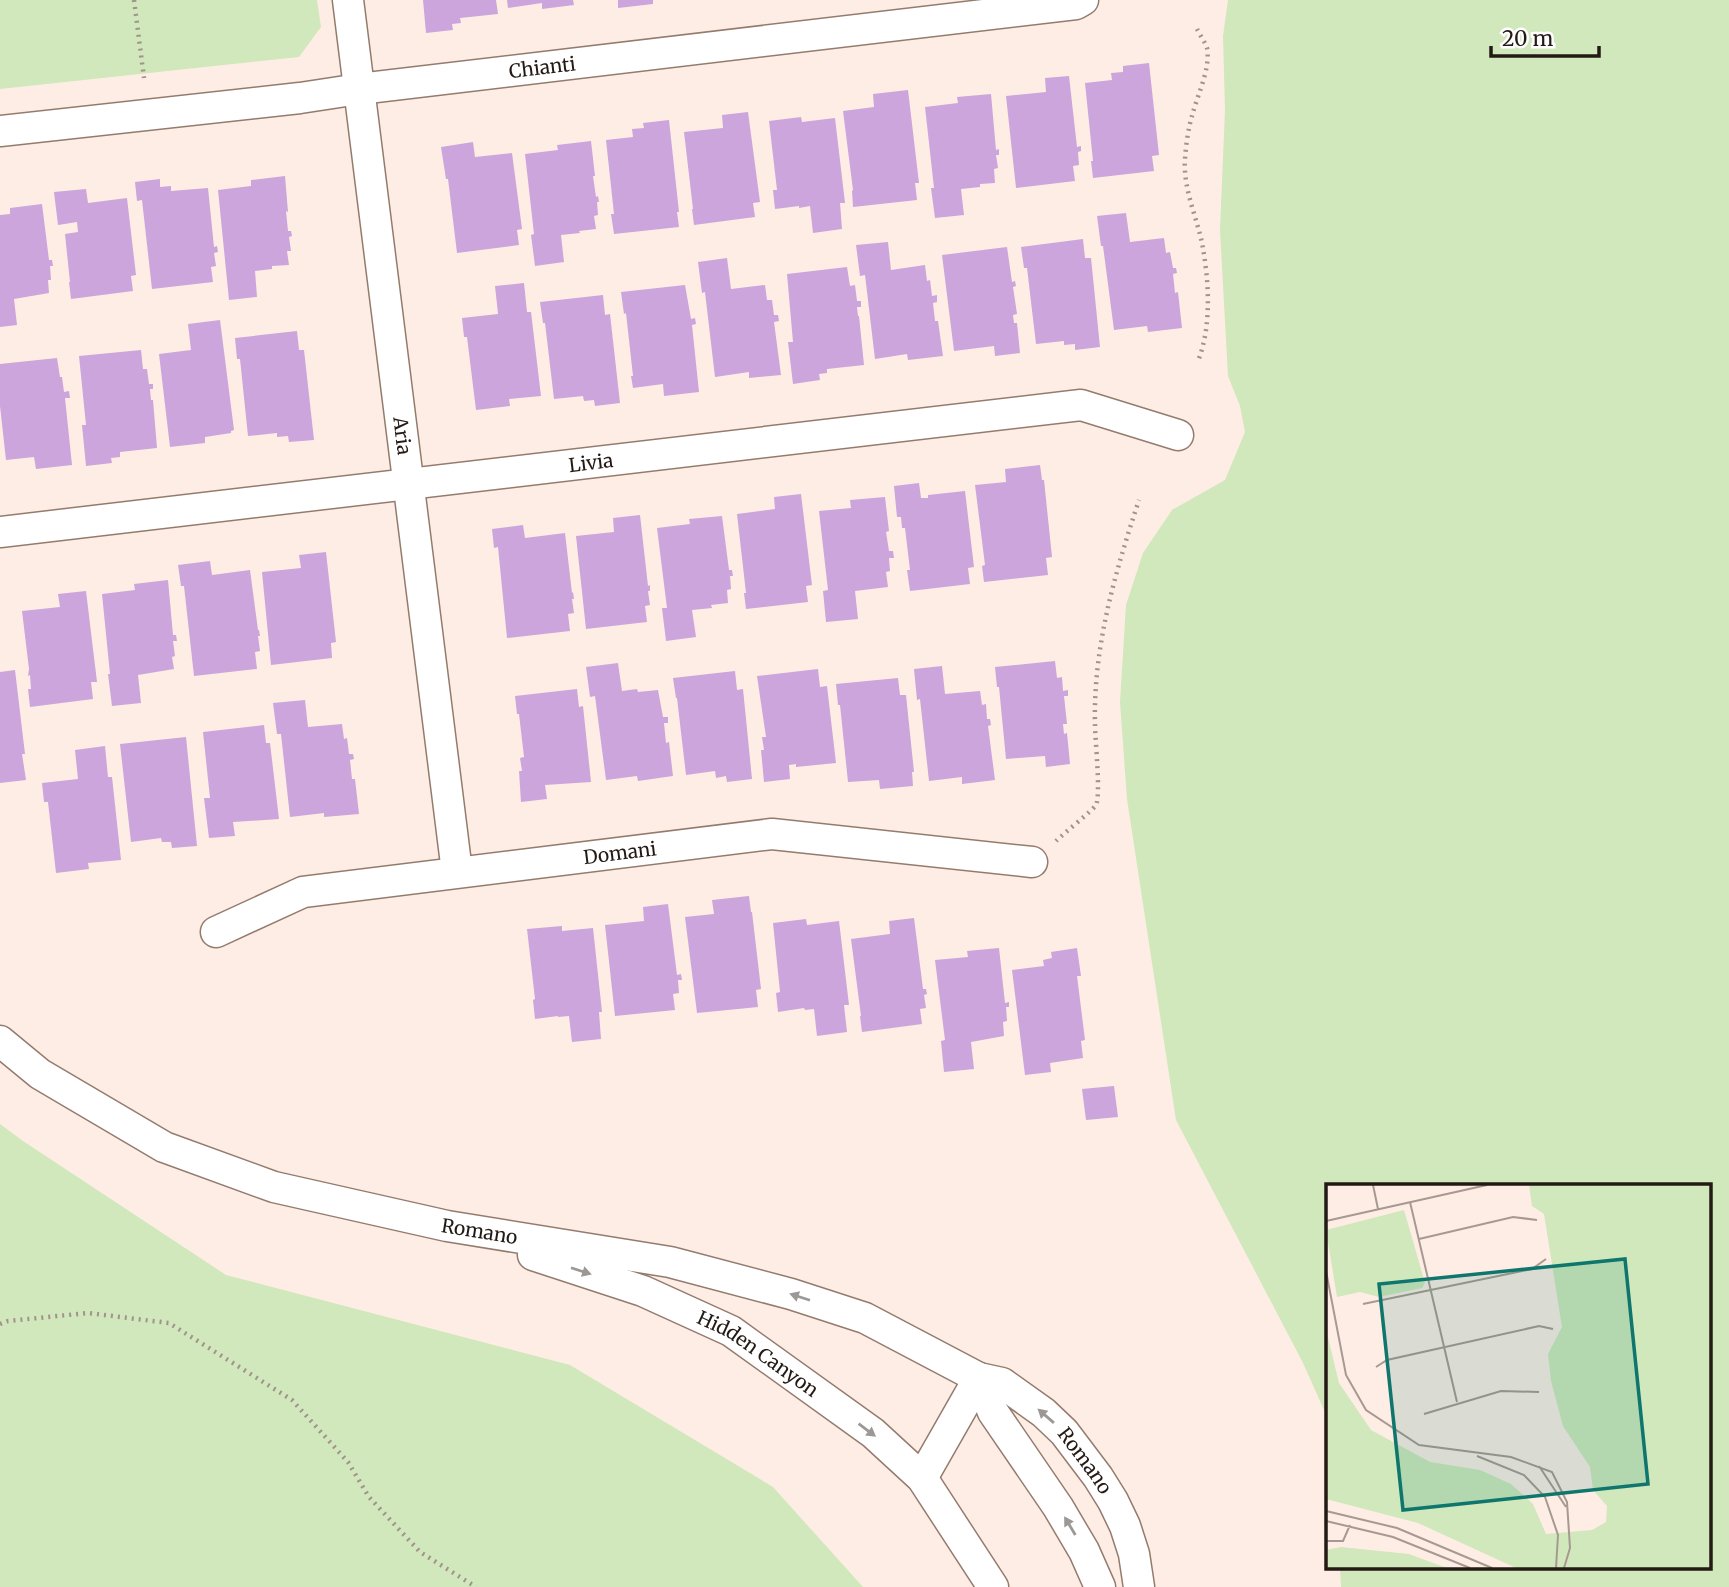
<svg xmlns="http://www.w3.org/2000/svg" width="1729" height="1587" viewBox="0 0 1729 1587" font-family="Merriweather,serif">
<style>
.green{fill:#d0e8bb}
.building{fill:#cba5db}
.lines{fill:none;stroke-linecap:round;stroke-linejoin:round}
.street-casing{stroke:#947b6e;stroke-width:33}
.path{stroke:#a1938c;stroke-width:4.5;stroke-dasharray:2 5;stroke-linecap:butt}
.street{stroke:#fff;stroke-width:30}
.oneway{fill:#9c9896}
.labels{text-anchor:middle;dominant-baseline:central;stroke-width:6;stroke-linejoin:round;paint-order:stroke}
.street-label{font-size:19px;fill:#241a15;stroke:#fefefe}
.inset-road{fill:none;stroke:#a79991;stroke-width:2}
.view{fill:#0f766e;fill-opacity:0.15;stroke:#0f766e;stroke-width:3.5}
.inset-edge{fill:none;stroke:#241a15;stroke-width:3.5}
</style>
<rect width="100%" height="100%" fill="#feede4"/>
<!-- green -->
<path class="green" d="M0,0H317L321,27L299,57L0,89Z
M1228,0H1729V1587H1341L1340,1568H1710V1186H1328V1419L1303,1363L1176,1120L1127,799L1120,702L1126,605L1143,553L1172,510L1225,480L1245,432L1240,406L1228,376L1220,230L1225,110L1223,36Z
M0,1124L23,1141L226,1275L570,1365L773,1487L863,1587H0Z"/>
<!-- building -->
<path class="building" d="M423,0H496L498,14L460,18L461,23L452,24L453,30L426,33Z
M507,0H573L574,5L542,9V3L508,8Z
M618,0H653V4L618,8Z
M1149,63L1159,155L1152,156L1154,171L1093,178L1091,161H1093L1085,83L1112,80L1111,73L1123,72V66Z
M1069,76L1077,147L1081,146V151L1078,152L1079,165L1073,166L1075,181L1016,188L1006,96L1046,92L1045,78Z
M908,90L919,183H915L917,200L853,207L852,191L853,190L843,111L874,107L873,94Z
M991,94L996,150L999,149V155H996L998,168L994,169L995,183L980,184V187L961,189L964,215L935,218L931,188H934L925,107L958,103L957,97Z
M748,112L760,202L753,203L755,217L694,225L692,209H693L684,132L723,128L722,115Z
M801,117L802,122L835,118L845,203H840L842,229L813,233L810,206L799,208V206L775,209L773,190H777L769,121Z
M669,120L679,212H677L679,227L614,234L611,214H614L606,140L633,137L632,129L644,128L643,123Z
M591,141L595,176H593L596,197L598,196L599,202H597L598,215L594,216L596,229L579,231L580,233L561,235L564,262L535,266L531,235L534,234L525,154L558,150L557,145Z
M473,142L475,157L512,153L522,229L517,230L519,245L457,253L448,179H446L441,147Z
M285,176L288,212L286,211L288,231H291L292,236L289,237L291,251H287L289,265L272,266V269L255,271L257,297L229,300L218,190L251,186V180Z
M160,179V187L171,186V191L208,188L214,247L217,246L218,252L214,253L216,266L211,267L213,282L152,289L142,200L137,201L135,182Z
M86,189L88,203L127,198L136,275L131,276L133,291L71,299L69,282H70L65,234L78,232L77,222L58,225L54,192Z
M42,204L49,260H52L53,266H50L51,280H48L49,293L14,299L17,325L0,327V215L10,214V208Z
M1126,213L1130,242L1164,238L1166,253L1170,252L1173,268H1176L1177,273L1173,274L1175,293L1178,292L1182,328L1148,332L1147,326L1114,330L1103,246H1101L1097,216Z
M1083,239L1085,258H1091L1100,347L1075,350V344L1064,345V341L1036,344L1027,268H1024L1021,247Z
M888,242L891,270L925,265L927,281L930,280L932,296L937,295V302L933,303L935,321H938L943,356L908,360L907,354L875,359L865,275L860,276L856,245Z
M1007,247L1012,282L1015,281L1016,286L1013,287L1017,314L1013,315L1014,323H1017L1020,353L995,356L994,346L954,351L942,255Z
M727,258L731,289L765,285L767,300H772L774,315H778L779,321L774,322L781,375L749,378V372L715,377L705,292L702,293L698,262Z
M847,267L850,286L855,285L857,301H861V307H857L858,316H859L864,365L827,369V373L819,374L820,380L793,384L788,342H793L787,274Z
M524,283L527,312H531L541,396L509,399L510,406L476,410L467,337H464L462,318L498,314L495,286Z
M685,285L691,319L695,318L696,324L692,325L699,392L664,396L663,384L633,388L631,376H633L626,313L624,314L621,292Z
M603,295L605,315L610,314L620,403L595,406L594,400L584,401L583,396L554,399L545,323H543L540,302Z
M220,320L234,430L231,431V433L205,437V443L170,447L159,354L191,350L188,324Z
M297,331L299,350H304L314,440L289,442L288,436L277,437V433L248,436L240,359H237L235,338Z
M141,350L143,369H147L149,384H153V389H150L151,400H153L157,448L120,452V457L111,458L112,463L86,466L82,425H86L79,356Z
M57,358L60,377H62L64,392L69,391L70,398H65L72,465L36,469L34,457L6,460L0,406V364Z
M1040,465L1042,480H1044L1052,557L1046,558L1048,575L984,582L982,566L985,565L975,485L1006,482L1005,469Z
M919,483L921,498H928V495L965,491L974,567L968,568L970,584L910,591L907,570H910L905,528H902L901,517H897L894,486Z
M801,494L812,585L806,586L808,602L746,609L744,593H746L737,514L775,509L774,497Z
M885,497L889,531L886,532L889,551H893L894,558H889L890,571L886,572L888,587L855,591L858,619L826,622L823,591L828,590L819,511L851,508L850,500Z
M640,515L648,586L650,585V591H648L650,605L645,606L647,622L586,629L576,536L614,532L613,518Z
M722,516L729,570H732L733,576H730L731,589L727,590L728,603L711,605L712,608L692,610L696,637L666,641L662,608H667L657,528L690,524L689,519Z
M523,525L525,538L565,533L572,593L573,592L574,599H572L574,613L568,614L570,631L507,638L498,547L494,548L492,529Z
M326,552L336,642L331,643L332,658L271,665L262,572L301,568L299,555Z
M210,561L212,575L250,570L258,630H259L260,636H258L260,651L255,652L257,669L194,676L184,586H181L178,565Z
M168,580L173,635H176L177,641H173L175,656L172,657L174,669L138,675L141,703L112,706L108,674H110L102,594L135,590L134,584Z
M86,591L97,682H91L93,699L30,707L28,689H31L30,675L28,676L29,669L22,611L60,607L58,594Z
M1055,661L1057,678L1062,677L1063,691L1068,690V696H1064L1067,724H1063L1064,734L1067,733L1070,764L1046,767L1045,756L1006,759L999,687H997L995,667Z
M618,663L622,691L637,689L638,692L658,690L663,717H668V723H664L666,743L669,742L673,776L638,781L637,776L606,780L595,696L590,697L586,667Z
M942,666L945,694L980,691L982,705L986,704L987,719H990L991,725L988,726L995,780L962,784V777L929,781L920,699L917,700L914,669Z
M818,669L820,687L827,686L836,763L796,767V764L789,765L790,779L764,782L761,750H764L762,737H766L757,676Z
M15,670L25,754H22L26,780L0,783V672Z
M735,671L737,690L743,689L752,779L727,782L726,776L716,778L715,771L686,775L677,698H676L673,678Z
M898,678L900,695H906L914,772H912L913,786L880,789L879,780L848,782L840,705H838L836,684Z
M577,689L579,707L583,706L591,782L545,785L547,799L521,802L519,771H522L520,758L524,757L519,714H517L515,696Z
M305,700L308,727L342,724L344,739L347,738L349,754H353L354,759L350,760L352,779H355L359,814L324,817V813L290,817L281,734H277L273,703Z
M264,725L266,743H270L279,819L233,822L235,836L209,838L204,798H210L203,732Z
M186,737L197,846L172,848L171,842H162L161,838L131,842L120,744Z
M105,746L108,777H112L121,860L88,863L89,869L56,873L48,802H44L42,783L78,779L75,750Z
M749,896L751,912H752L761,989L756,990L758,1007L697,1013L685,917L714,914L712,900Z
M668,904L677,975L681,974L682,980H678L679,993L673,994L675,1010L615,1016L605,925L644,921L643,907Z
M914,918L923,989H926L927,994L924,995L926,1008L920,1009L922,1024L862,1032L860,1016H861L851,939L890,934L889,921Z
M806,919L807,925L839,921L849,1005H844L847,1032L817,1036L814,1009L805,1010L804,1008L778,1012L776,993L780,992L773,923Z
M562,926V931L593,928L602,1012H599L601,1039L572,1042L569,1016L558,1017V1016L535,1019L533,1000L535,999L527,929Z
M999,948L1005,1003L1009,1002V1007H1006L1007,1021L1003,1022L1004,1036L971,1042L974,1069L944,1072L941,1041L945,1040L935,960L968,957L967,951Z
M1077,948L1081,976H1077L1085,1040L1081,1041L1083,1058L1050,1063L1051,1072L1025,1075L1012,970L1044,966L1043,960L1052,958L1051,952Z
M1114,1086L1118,1117L1086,1120L1082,1089Z"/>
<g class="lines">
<!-- street casing -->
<g class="street-casing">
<g id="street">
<path id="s1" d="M348,0L457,872"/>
<path id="s2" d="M0,131L300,98L359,89L1076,4L1083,0"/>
<path id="s3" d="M0,532L1081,405L1178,435"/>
<path id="s4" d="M216,932L303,892L772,834L1032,862"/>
<path id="s5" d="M0,1041L40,1074L164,1147L274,1187L447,1226L670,1262L791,1294L865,1318L979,1378L1002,1383L1044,1413L1064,1432L1098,1477L1113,1501L1125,1526L1134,1554L1139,1587"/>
<path id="s6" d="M533,1255L643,1291L731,1331L873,1433L922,1478L993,1587"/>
<path d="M979,1378L993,1412L1058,1507L1084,1551L1100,1587"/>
<path d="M922,1478L979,1378"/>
</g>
</g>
<!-- path -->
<path class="path" d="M134,0L144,78
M1197,29C1200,35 1205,42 1207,48C1211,68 1197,96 1192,116C1188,129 1186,145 1185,159C1183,188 1196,215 1202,243C1209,280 1212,326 1198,361
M1056,841C1063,834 1092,811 1096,805C1101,795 1095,739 1095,725C1093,647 1115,573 1139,500
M0,1324L8,1321L88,1313L169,1323L292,1400L348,1462L369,1497L420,1552L476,1587"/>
<!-- street -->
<use href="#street" class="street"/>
</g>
<!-- one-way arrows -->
<defs><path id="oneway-solid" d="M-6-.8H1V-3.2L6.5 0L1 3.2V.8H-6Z" transform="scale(1.75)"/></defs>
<g class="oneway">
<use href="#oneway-solid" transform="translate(581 1271) rotate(18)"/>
<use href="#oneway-solid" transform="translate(800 1297) rotate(-162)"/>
<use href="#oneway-solid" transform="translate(1046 1416) rotate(-139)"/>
<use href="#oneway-solid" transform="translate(867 1430) rotate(37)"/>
<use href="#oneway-solid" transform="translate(1070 1526) rotate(-121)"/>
</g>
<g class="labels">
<!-- street labels -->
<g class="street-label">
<text stroke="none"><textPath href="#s2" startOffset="546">Chianti</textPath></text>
<text stroke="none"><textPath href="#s1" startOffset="439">Aria</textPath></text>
<text stroke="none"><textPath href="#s3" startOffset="595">Livia</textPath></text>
<text stroke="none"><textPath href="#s4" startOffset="415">Domani</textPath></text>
<text stroke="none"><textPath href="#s5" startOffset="523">Romano</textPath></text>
<text stroke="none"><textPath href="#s6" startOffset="247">Hidden Canyon</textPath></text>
<text stroke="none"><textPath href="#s5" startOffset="1186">Romano</textPath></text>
</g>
</g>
<!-- overview -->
<g transform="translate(1326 1184)">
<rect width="385" height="385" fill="#feede4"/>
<path d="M203,1H385V384H190L92,339L0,315V145L13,199L45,246L104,278L154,286L185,300L207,320L220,350L266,346L280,338L281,322L267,306L264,283L237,242L225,197L222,170L236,143L218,30L206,22ZM78,26L99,99L96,104L53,113L34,108L11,113L0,46ZM15,363L83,370L121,384H0V366Z" fill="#d0e8bb"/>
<path class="inset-road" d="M47,1L52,25M84,18L131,218M0,37L161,1M93,55L187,33L211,36M0,87L20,191L40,226L93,261L185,273L226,288L241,318L244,364L238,384M37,120L206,85L220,75M50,183L61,176L213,142L227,145M98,230L175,207L213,208M151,272L198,291L219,313L232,351L230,384M213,282L240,323M0,327L71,344L166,384M0,337L67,353L144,384M0,357H17L24,341"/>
<path class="view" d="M299,75L322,300L77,326L53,100Z"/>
<rect width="385" height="385" class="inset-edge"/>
</g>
<!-- scale -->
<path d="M1491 46v10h108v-10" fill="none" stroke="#241a15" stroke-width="3.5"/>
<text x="1502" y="46" font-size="21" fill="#241a15" stroke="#fefefe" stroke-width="5" paint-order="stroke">20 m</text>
</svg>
